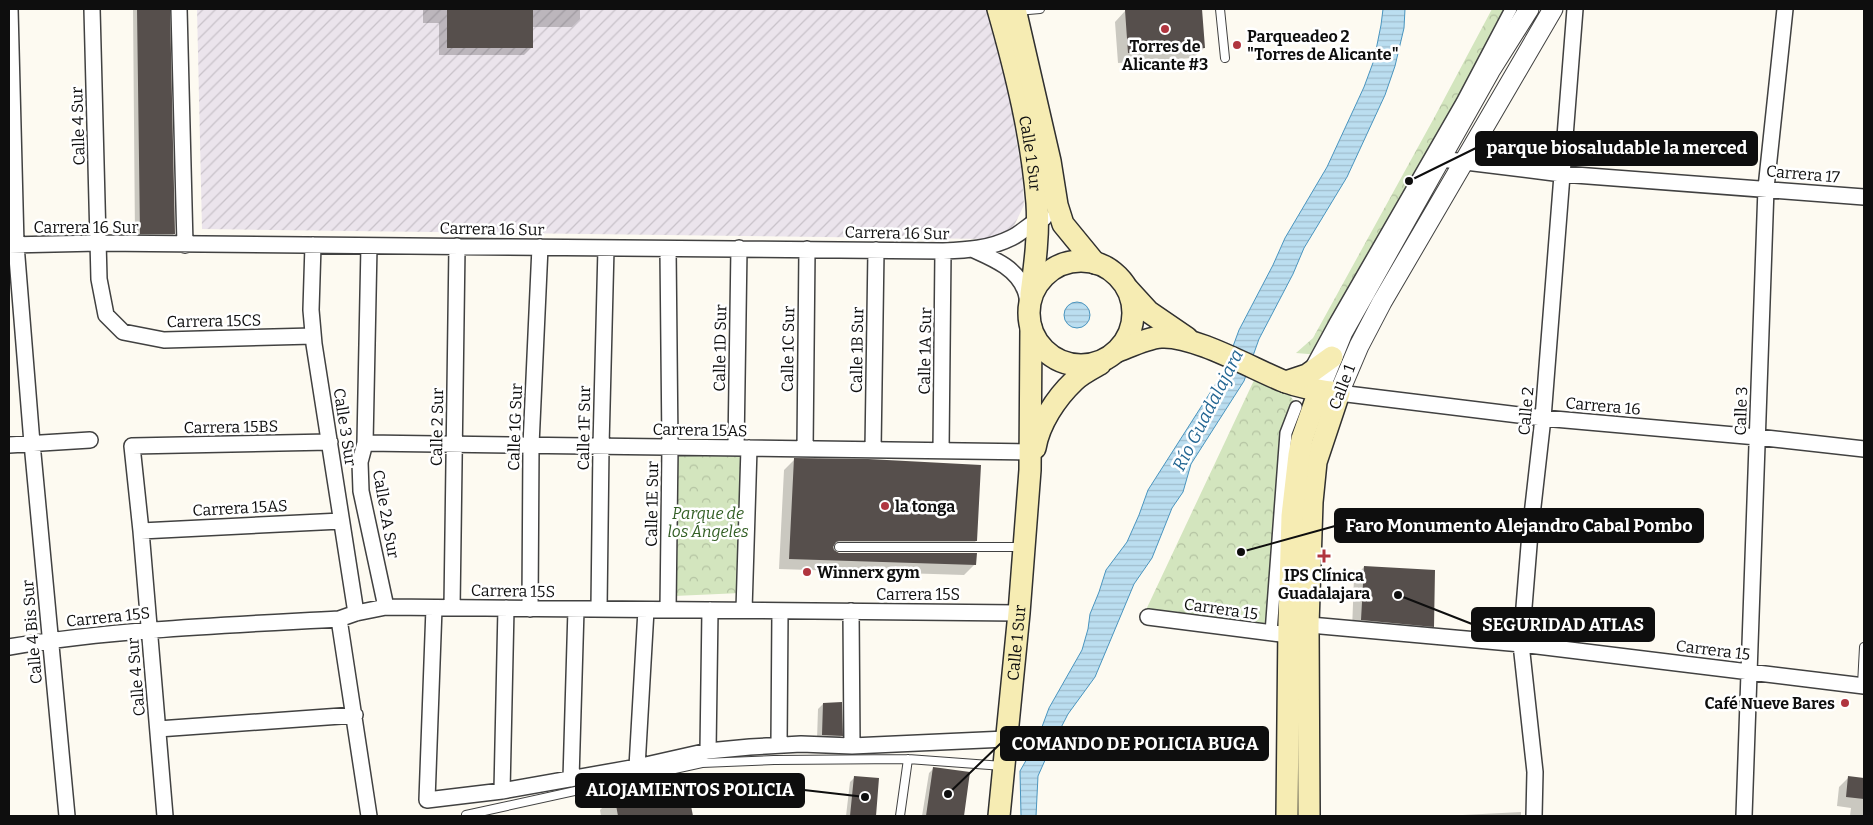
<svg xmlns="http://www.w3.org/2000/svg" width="1873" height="825" viewBox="0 0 1873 825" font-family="Bitter,serif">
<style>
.industrial{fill:url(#industrial-furrows)}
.park{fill:url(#park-crowns)}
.water{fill:url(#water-rules);stroke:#4a95bf}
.shadow{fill:#0003}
.building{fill:#564f4c}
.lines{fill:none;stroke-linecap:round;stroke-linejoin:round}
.service-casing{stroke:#414141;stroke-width:10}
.pedestrian-casing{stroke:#414141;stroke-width:14}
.minor-casing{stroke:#414141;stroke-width:18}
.tertiary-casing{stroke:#414141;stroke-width:21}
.secondary-casing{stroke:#303030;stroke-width:24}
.service{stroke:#fff;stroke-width:8}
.pedestrian{stroke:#fff;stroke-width:11}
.minor{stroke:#fff;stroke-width:15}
.tertiary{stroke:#fff;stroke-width:19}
.secondary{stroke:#f6ecb3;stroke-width:21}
.poi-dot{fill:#b0353f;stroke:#fff;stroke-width:2}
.labels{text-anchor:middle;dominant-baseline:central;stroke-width:5;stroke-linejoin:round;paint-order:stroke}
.poi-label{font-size:16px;font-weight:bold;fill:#0e0e0e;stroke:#fff;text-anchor:start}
.street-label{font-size:16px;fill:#0e0e0e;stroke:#fff}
.park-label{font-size:16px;font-style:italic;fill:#335f25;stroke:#fff}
.water-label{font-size:18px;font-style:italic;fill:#246793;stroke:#fff}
.leader{fill:none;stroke:#0e0e0e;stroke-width:2}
.callout-dot{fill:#0e0e0e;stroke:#fff;stroke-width:2}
.callout{fill:#0e0e0e;stroke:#0e0e0e;stroke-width:2}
.callout-label{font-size:18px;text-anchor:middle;font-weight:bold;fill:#fff}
</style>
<defs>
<pattern id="industrial-furrows" width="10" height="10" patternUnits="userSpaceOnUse" patternTransform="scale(1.25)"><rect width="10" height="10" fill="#ebe4ec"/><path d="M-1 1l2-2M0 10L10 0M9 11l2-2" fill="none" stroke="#c8c2c9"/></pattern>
<pattern id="park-crowns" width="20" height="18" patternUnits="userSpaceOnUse" patternTransform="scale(1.25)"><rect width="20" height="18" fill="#d3e5be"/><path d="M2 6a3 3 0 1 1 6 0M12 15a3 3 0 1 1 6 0" fill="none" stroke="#b4c3a2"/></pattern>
<pattern id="water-rules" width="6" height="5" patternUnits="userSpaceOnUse" patternTransform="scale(1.25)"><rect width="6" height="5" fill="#bbdef0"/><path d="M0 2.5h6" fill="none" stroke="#a0bdcd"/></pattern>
</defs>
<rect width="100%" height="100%" fill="#fdfaf1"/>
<!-- industrial -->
<path class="industrial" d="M197,9H986L1009,95L1022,173L1024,205L1013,228L987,239L202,229Z"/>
<!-- park -->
<path class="park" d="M1492,9H1515L1320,355L1296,353L1313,338L1434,118Z
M1256,376L1285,388L1293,400L1303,425L1290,632L1145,612Z
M675,450L744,452L741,593L674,596Z"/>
<!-- water -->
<path class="water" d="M1383,9H1405L1404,28L1395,66L1385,95L1347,177L1304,248L1293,274L1259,339L1244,381L1191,464L1183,492L1172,508L1152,558L1134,584L1095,677L1068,714L1050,749L1038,776L1036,816H1021L1020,771L1036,743L1049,708L1082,650L1088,629L1090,614L1099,592L1106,570L1127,542L1139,515L1148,490L1224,371L1239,330L1273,265L1285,238L1327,167L1364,87L1374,60L1381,25Z
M1064 315a13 13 0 1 1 26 0a13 13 0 1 1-26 0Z"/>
<!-- shadow -->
<path class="shadow" d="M133,9H168L174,234L169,239L135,238Z
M423,9H580V19L572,27H532V47L524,55H439V23H423Z
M1164,9H1201L1204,48L1193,58L1118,63L1115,22L1125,11Z
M795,459L976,541L966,551H834L839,554L975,564L964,575L779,569L784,470Z
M1364,567L1432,626L1422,636L1352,630L1354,577Z
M823,704L841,736L836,741L817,740L818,709Z
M934,768L969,773L962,816H922L929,773Z
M855,777L878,779L875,816H846L850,782Z
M1849,777L1864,779V816H1850L1851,808L1837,806L1839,787Z
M685,781L691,816H601L600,810L615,795Z
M1521,812V816H1443Z"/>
<!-- building -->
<path class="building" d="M137,9H170L175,234H140Z
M447,9H533V48H447Z
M1145,9H1202L1205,48L1128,53L1125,10Z
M794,458L868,459L981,465L977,541H839L836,542L833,547L834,550L839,553H977L976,565L789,559Z
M1364,566L1435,570L1434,627L1361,620Z
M842,702L843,736L822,735L823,703Z
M933,767L970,772L964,816H926Z
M854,776L879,778L876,816H850Z
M1848,776L1864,778V799L1846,797Z
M686,780L693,816H618L614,794Z"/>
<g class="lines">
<!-- service casing -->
<g class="service-casing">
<path id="service" d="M1220,9L1225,58
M1017,11L1040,9
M839,547H1023
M1862,685L1864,647
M466,815L702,763L774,760L908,759L1003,766
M900,816L908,759"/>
</g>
<!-- pedestrian casing -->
<g class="pedestrian-casing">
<path id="pedestrian" d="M1311,367L1336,321L1462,102L1511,9
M1271,633L1286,433L1296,407"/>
</g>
<!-- minor casing -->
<g class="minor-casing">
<path id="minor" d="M10,9L16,245L32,443L67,816
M92,9L99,279L106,315L123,332L164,340L313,336
M179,9L185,245
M1441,159L1562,174L1864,197
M9,245L99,243L943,251C967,250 989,249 1011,238C1023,233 1031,221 1044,218
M313,245L311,310L314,344L356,613
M369,246L365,443L360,462L361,491L386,607
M974,250C994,259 1016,268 1025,290C1028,297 1028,306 1029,314
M1339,393L1543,418L1757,437L1864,449
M365,443L1034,452
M9,445L90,440
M736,448L739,248
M805,449L807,249
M873,450L876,250
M941,451L943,251
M141,531L341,521
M434,608L427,800L502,791L637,767L708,751L750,747L801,744L852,746L1006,739
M452,608L457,246
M530,609L531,445L540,247
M599,609L601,446L606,248
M668,610L670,447L668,249
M744,610L749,448
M851,611L852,746
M1148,617L1289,635
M339,619L369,816
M1299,624L1521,644L1864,686
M9,647C118,629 229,625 339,619L356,613L386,607L1019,613
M158,729L355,715
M779,744L780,611
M708,751L710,610
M637,767L646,610
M571,779L576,609
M502,791L506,608
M165,816L141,531L132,446L330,442
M1534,816L1535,772L1521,644L1530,533L1543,418L1575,9
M1744,816L1766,188L1785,9"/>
</g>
<!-- tertiary casing -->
<g class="tertiary-casing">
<path id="tertiary" d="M1319,391L1343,332L1490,71L1529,9
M1339,393L1359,346L1382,302L1553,9"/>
</g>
<!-- secondary casing -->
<g class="secondary-casing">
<g id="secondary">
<path id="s1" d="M998,9C1016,72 1032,137 1037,203C1039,233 1035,264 1031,294"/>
<path d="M1015,9L1050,161L1057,205L1063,224L1095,263"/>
<circle cx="1081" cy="313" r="52"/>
<path d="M1128,289L1149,312L1187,338"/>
<path d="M1118,351C1131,346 1147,338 1161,337C1194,335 1251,368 1283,381C1301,388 1320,391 1339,393L1316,462L1312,502L1308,625L1309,816"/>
<path d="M1286,382L1307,375L1332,357"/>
<path d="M1035,448C1039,424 1056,398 1074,381C1081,374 1091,369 1100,364"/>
<path id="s2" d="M999,816L1019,613L1030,470L1031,328"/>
<path d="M1287,816L1289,623L1292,516L1299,455L1302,439L1319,391"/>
</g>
</g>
<!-- service -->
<use href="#service" class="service"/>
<!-- pedestrian -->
<use href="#pedestrian" class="pedestrian"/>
<!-- minor -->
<use href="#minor" class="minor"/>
<!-- tertiary -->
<use href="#tertiary" class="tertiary"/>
<!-- secondary -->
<use href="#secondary" class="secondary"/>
</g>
<!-- markers -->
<g class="poi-dot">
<circle cx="1165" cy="29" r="5"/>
<circle cx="1237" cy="45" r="5"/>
<circle cx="885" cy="506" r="5"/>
<path d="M1321.5 548.5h5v5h5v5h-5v5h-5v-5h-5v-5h5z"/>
<circle cx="807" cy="572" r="5"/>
<circle cx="1845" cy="703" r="5"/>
</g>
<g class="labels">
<!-- poi labels -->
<g class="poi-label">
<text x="1247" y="36">Parqueadeo 2<tspan x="1247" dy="18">"Torres de Alicante"</tspan></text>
<text x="1165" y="46" text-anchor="middle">Torres de<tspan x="1165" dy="18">Alicante #3</tspan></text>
<text x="895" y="506">la tonga</text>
<text x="817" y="572">Winnerx gym</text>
<text x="1324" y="575" text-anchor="middle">IPS Clínica<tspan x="1324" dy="18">Guadalajara</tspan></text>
<text x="1835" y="703" text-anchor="end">Café Nueve Bares</text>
</g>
<!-- street labels -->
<g class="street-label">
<text transform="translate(78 126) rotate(-92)">Calle 4 Sur</text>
<text stroke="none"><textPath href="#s1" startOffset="148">Calle 1 Sur</textPath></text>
<text transform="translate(1803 174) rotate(5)">Carrera 17</text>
<text x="86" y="227">Carrera 16 Sur</text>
<text transform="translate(492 229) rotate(1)">Carrera 16 Sur</text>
<text transform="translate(897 233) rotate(1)">Carrera 16 Sur</text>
<text transform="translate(214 321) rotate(-1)">Carrera 15CS</text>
<text transform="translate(720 348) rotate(-89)">Calle 1D Sur</text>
<text transform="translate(788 349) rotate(-89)">Calle 1C Sur</text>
<text transform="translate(857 350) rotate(-89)">Calle 1B Sur</text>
<text transform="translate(925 351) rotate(-89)">Calle 1A Sur</text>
<text transform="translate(1342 387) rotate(-69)">Calle 1</text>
<text transform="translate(1603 406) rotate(5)">Carrera 16</text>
<text transform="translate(1526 411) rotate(-85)">Calle 2</text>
<text transform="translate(1741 411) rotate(-88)">Calle 3</text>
<text transform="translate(231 427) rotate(-1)">Carrera 15BS</text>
<text transform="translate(345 427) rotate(81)">Calle 3 Sur</text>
<text transform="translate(437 427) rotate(-89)">Calle 2 Sur</text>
<text transform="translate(515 427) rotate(-88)">Calle 1G Sur</text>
<text transform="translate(584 428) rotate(-89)">Calle 1F Sur</text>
<text transform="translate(700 430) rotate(1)">Carrera 15AS</text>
<text transform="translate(652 504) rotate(-89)">Calle 1E Sur</text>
<text transform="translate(240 508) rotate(-3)">Carrera 15AS</text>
<text transform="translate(386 514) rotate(80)">Calle 2A Sur</text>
<text transform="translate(513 591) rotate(1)">Carrera 15S</text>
<text x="918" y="594">Carrera 15S</text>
<text transform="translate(1221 609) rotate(8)">Carrera 15</text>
<text transform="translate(108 617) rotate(-6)">Carrera 15S</text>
<text transform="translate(32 632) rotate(-95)">Calle 4 Bis Sur</text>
<text stroke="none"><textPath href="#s2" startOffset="174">Calle 1 Sur</textPath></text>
<text transform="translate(1713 650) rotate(7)">Carrera 15</text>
<text transform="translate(136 677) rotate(-95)">Calle 4 Sur</text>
</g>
<!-- park labels -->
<g class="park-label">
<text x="708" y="513">Parque de<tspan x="708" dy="18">los Ángeles</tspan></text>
</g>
<!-- water labels -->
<g class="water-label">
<text transform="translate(1208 410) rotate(-63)">Río Guadalajara</text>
</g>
</g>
<!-- callouts -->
<path class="leader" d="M1409 181L1476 148M1241 552L1335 526M1398 595L1472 624M948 794L1001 743M865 797L804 790"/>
<g class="callout-dot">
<circle cx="1409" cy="181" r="5"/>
<circle cx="1241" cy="552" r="5"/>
<circle cx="1398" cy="595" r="5"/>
<circle cx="948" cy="794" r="5"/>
<circle cx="865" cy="797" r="5"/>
</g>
<g class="callout">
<rect x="1476" y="132" width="281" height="33" rx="5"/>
<rect x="1335" y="509" width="368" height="33" rx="5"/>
<rect x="1472" y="608" width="182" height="33" rx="5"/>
<rect x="1001" y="727" width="267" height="33" rx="5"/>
<rect x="576" y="774" width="228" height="33" rx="5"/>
</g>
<g class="callout-label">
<text x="1617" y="154">parque biosaludable la merced</text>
<text x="1519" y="532">Faro Monumento Alejandro Cabal Pombo</text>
<text x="1563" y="631">SEGURIDAD ATLAS</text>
<text x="1135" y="750">COMANDO DE POLICIA BUGA</text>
<text x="690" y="796">ALOJAMIENTOS POLICIA</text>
</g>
<!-- border -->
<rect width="1873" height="825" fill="none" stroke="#0e0e0e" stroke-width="20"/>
</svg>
